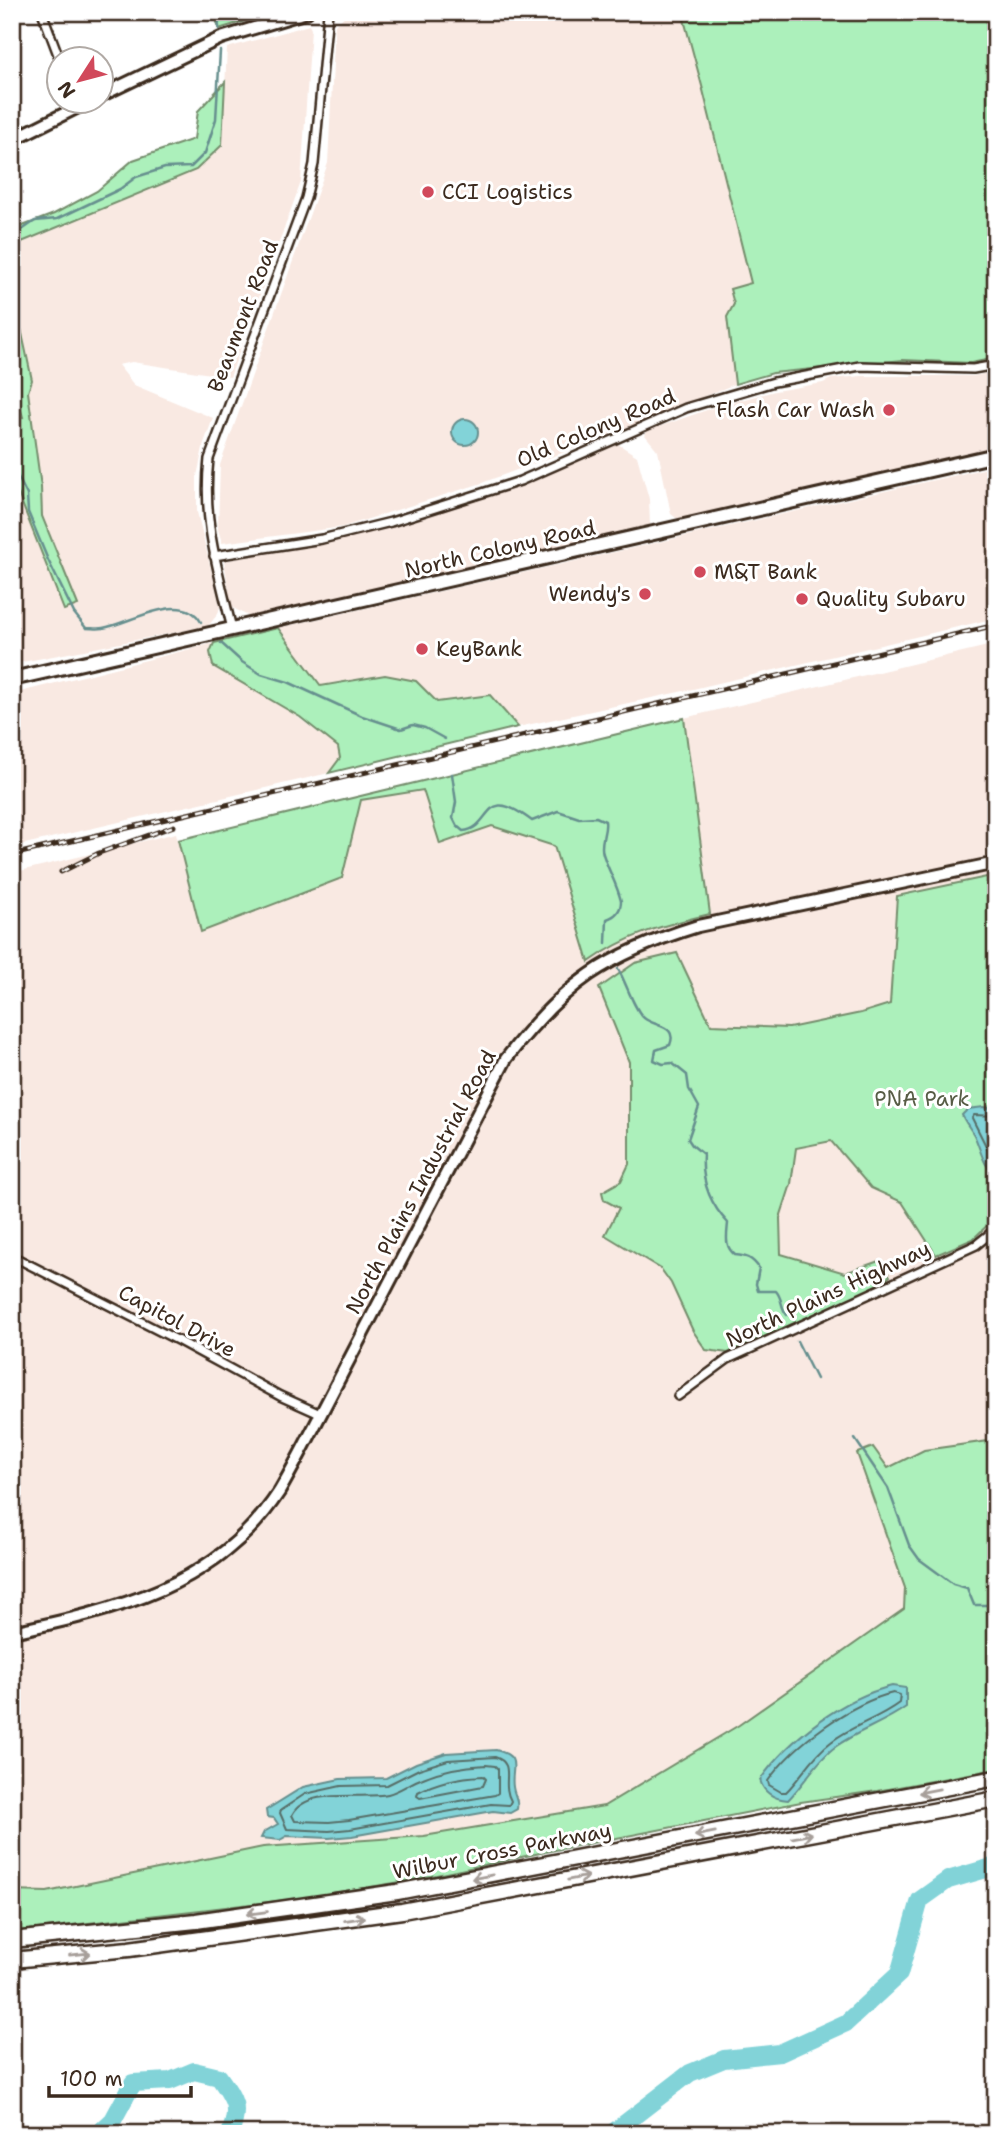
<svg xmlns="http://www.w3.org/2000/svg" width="1008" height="2146" viewBox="0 0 1008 2146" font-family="'Shantell Sans',sans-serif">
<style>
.built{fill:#f9e9e2}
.green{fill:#acf0bb;stroke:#748d6c;stroke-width:2}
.water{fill:#82d3d8;stroke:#668f8e;stroke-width:2}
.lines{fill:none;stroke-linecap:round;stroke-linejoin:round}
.shore{stroke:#576e68;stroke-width:2}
.stream{stroke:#668f8e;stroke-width:2.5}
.river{stroke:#82d3d8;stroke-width:18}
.street-casing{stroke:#3b2a1e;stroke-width:12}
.secondary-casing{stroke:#3b2a1e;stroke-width:16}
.primary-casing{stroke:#3b2a1e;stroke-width:18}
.highway-casing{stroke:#3b2a1e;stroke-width:19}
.street{stroke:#fff;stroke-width:7}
.secondary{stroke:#fff;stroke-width:10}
.primary{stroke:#fff;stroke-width:12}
.highway{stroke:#fff;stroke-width:14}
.rail-casing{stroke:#3b2a1e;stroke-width:5}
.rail{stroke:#fff;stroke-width:2.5;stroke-dasharray:8;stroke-linecap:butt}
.oneway{stroke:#a79f9a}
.poi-dot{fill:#d1495b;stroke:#fff;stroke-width:2.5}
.labels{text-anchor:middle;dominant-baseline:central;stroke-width:6;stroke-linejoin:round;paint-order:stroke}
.poi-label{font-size:21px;fill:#3b2a1e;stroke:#fff;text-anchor:start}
.street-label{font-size:21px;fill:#3b2a1e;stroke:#fff}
.park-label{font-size:21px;fill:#575c45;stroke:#fff}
</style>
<rect width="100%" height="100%" fill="#fff"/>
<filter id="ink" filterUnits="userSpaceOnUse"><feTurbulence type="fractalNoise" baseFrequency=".0143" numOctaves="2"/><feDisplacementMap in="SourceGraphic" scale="14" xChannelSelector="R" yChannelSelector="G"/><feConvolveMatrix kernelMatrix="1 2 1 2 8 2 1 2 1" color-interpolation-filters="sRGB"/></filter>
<g filter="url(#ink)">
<!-- built -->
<path class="built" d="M349,12H682L702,86L751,284L730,289L734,304L727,317L735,384L599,439L479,484L343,527L222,543L218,529L220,465L328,163L335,25Z
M309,25L311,29L301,182L230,377L132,362L118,365L134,385L213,418L204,443L197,476V512L220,606L218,614L208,626L12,664V478L64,610L77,604L42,516L41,487L28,392L32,380L12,287V246L196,170L222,145L227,48Z
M996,371V446L686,518H676L671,514L658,451L645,435L647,431L718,406L775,391L823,383L831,379L861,376H974Z
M618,444L637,456L649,499L650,525L367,593L250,617L235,609L231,605L224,561L355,536L507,489Z
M996,466V618L693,689L518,727L490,695L437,702L416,681L385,675L321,686L278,628Z
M214,643L210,652L338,747L340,758L329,773L12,847V694Z
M996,644V875L897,896L890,1004L988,1222L996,1258V1440L924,1450L888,1469L857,1453L905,1588L904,1609L739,1725L604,1806L424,1836L263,1847L47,1892L12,1891V873L176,833L201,932L361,800L423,790L440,844L492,826L554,846L589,962L613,945L654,927L710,913L684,718Z"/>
<!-- green -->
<path class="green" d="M214,12H273L219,29Z
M682,12H996V358L971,363L903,360L773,373L735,384L727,317L734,304L730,289L751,283L702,86Z
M225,82L222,145L196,170L12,246V230L54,214L97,191L133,160L194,139L198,111Z
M12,287L32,380L28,392L41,487L42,516L78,605L64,610L12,478V418L23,417L12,380Z
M278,628L321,686L385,675L416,681L437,702L490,695L518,727L329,773L340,758L338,747L300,717L213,666L210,652L214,643Z
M684,718L710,914C664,925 628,934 589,962L554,846L492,826L440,844L423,790L361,800L342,878L201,932L178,840Z
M996,875V1217L973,1239L936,1255L902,1202L871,1188L831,1141L796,1148L791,1184L780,1218L781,1254L845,1273L879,1261L890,1276L879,1285L728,1353L706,1350L693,1331L671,1283L661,1269L605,1235L619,1208L604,1200L602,1192L621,1181L629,1164V1062L599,988L635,963L677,953L711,1025L789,1028L861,1013L890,1004L897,896Z
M996,1440V1769L877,1791L801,1802L545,1852L413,1880L303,1898L12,1932V1891L47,1892L263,1847L424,1836L604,1806L739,1725L904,1609L905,1588L857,1453L873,1447L888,1468L924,1450Z"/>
<!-- water -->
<path class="water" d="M452 432a13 13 0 1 1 26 0a13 13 0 1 1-26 0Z
M984,1107L996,1109V1174C982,1166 981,1149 974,1135C970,1128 965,1122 962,1115L968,1109Z
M892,1686L906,1688V1707C884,1723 857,1731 835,1747C816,1761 805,1783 788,1800C775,1799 764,1794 760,1780C789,1739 842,1698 892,1686Z
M496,1750C523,1757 510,1768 513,1787C514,1796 519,1799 517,1809L510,1813L493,1811L352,1836L329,1838L287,1836L280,1840L261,1838L264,1832L278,1824L274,1818L267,1817L266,1810L303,1787L340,1779L386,1778L416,1763L446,1753Z"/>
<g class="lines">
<!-- shore -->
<path class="shore" d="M996,1116L974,1115L972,1118L996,1166
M893,1693L900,1695L899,1703C878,1719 851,1726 831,1742C812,1756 802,1776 786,1792H781L769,1785L768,1781C793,1745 850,1703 893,1693Z
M495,1757C517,1764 500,1782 511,1801L509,1805L491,1804L350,1829L329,1831L287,1829L280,1813L281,1810L305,1794L341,1786L387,1785L419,1769L448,1760Z
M486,1765L495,1766L498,1769V1793L495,1795L349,1820L329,1822L295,1821L292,1815C307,1786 362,1800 388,1794C400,1791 411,1782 423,1778C444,1769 464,1766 486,1765Z
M483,1776L486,1779L483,1786L420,1798L417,1796L418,1792C439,1781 460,1777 483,1776Z"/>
<!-- stream -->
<path class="stream" d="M218,12L219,29
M12,237L35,221L57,219L120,189L136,177L165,168L191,167L205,153L216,119L220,51
M12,344C17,359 22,402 12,414
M12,465L27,495L28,512L48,560L74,613L86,628C92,628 98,629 103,628C129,624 183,589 201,622
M221,643L242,662L261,674L288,682L362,716L401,729L413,725L425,728L445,739
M452,774L456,802L453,818L457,826L463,831C494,828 481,782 532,821L558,811L579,818L596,817L605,821C607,832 599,842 603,854C608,870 617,884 621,901C621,910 616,916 607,919L606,943
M618,969C626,982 634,1010 644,1018C655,1027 678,1025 670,1045L656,1050L654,1060L663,1064L672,1063L687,1075L689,1089L699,1107L688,1139L692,1145L703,1154C701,1182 710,1204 728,1223C727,1236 724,1246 735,1255C747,1256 752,1258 759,1268L756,1284L758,1291H776C783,1299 780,1307 787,1315
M797,1341L816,1379
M855,1439L888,1488L909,1545L919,1559L953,1584L967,1588L974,1605H993L996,1608"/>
<!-- river -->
<path class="river" d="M98,2134L113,2120L133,2083L170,2081L194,2071L219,2077C235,2100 240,2107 230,2134
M611,2134L690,2073L724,2059L780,2053L846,2023L899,1974L920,1900L948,1880L996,1866"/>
<!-- street casing -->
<g class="street-casing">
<path id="street" d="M42,12L60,60
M214,556L322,539L391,522L520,481L686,408L774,382L860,366L973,369L996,365
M232,629C218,570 202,521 209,459L306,198L314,164L328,12
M18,1259L179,1341L280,1396L320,1414
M678,1396L728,1359L976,1245L996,1229"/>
</g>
<!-- secondary casing -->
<g class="secondary-casing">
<path id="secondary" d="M102,95L221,38L307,12
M12,140L88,102
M12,1632C115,1610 217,1587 279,1492C286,1480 293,1467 300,1454L506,1059C564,983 607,954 698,926L996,863"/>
</g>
<!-- primary casing -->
<g class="primary-casing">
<path id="primary" d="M12,679L996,455"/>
</g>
<!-- highway casing -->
<g class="highway-casing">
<path id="highway" d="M12,1940L196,1921L397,1892L996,1778
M12,1960L129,1949L402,1911L996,1799"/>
</g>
<!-- street -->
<use href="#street" class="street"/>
<!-- secondary -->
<use href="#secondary" class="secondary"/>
<!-- primary -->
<use href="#primary" class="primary"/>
<!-- highway -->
<use href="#highway" class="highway"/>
<!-- rail casing -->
<g class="rail-casing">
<path id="rail" d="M12,855L996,625
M61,872L99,853L174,826"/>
</g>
<!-- rail -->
<use href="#rail" class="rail"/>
</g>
<!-- one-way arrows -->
<defs><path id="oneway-shaft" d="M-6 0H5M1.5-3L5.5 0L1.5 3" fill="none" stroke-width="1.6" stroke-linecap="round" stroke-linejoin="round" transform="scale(1.75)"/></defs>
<g class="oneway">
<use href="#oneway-shaft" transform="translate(929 1791) rotate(169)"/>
<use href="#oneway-shaft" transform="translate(705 1834) rotate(169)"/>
<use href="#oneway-shaft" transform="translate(802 1836) rotate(-11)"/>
<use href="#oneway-shaft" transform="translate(482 1877) rotate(169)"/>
<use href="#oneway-shaft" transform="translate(578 1878) rotate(-11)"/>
<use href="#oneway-shaft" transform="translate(257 1913) rotate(172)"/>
<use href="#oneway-shaft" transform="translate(355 1919) rotate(-9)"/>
<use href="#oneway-shaft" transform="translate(80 1954) rotate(-6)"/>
</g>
</g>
<!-- markers -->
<g class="poi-dot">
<circle cx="428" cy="192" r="7"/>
<circle cx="889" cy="410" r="7"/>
<circle cx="700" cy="572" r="7"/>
<circle cx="645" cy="594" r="7"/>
<circle cx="802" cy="599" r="7"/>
<circle cx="422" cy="649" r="7"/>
</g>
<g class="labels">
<!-- poi labels -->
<g class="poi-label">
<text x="442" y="192">CCI Logistics</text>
<text x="875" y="410" text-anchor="end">Flash Car Wash</text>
<text x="714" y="572">M&amp;T Bank</text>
<text x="631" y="594" text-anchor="end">Wendy's</text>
<text x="816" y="599">Quality Subaru</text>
<text x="436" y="649">KeyBank</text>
</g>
<!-- street labels -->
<g class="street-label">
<text transform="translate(243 316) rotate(-69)">Beaumont Road</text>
<text transform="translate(596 428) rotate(-23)">Old Colony Road</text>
<text transform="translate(500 549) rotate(-13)">North Colony Road</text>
<text transform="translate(421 1182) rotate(-62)">North Plains Industrial Road</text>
<text transform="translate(828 1294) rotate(-25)">North Plains Highway</text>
<text transform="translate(177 1321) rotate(28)">Capitol Drive</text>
<text transform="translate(502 1851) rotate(-11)">Wilbur Cross Parkway</text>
</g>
<!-- park labels -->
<g class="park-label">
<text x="922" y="1099">PNA Park</text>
</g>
</g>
<!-- margin -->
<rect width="1008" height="2146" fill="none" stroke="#fff" stroke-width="42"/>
<rect x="21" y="21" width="966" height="2104" fill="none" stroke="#3b2a1e" stroke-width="2.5" filter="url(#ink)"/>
<!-- north arrow -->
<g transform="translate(80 80) rotate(234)"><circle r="33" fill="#ffffff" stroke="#b1aaa5" stroke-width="2"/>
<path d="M0-5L12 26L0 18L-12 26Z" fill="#d1495b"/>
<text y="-10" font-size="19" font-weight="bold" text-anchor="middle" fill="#3b2a1e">N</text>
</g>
<!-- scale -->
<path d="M49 2086v10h142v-10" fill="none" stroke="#3b2a1e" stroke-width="3.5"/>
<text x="60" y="2086" font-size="21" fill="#3b2a1e" stroke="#ffffff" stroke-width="5" paint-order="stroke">100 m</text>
</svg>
